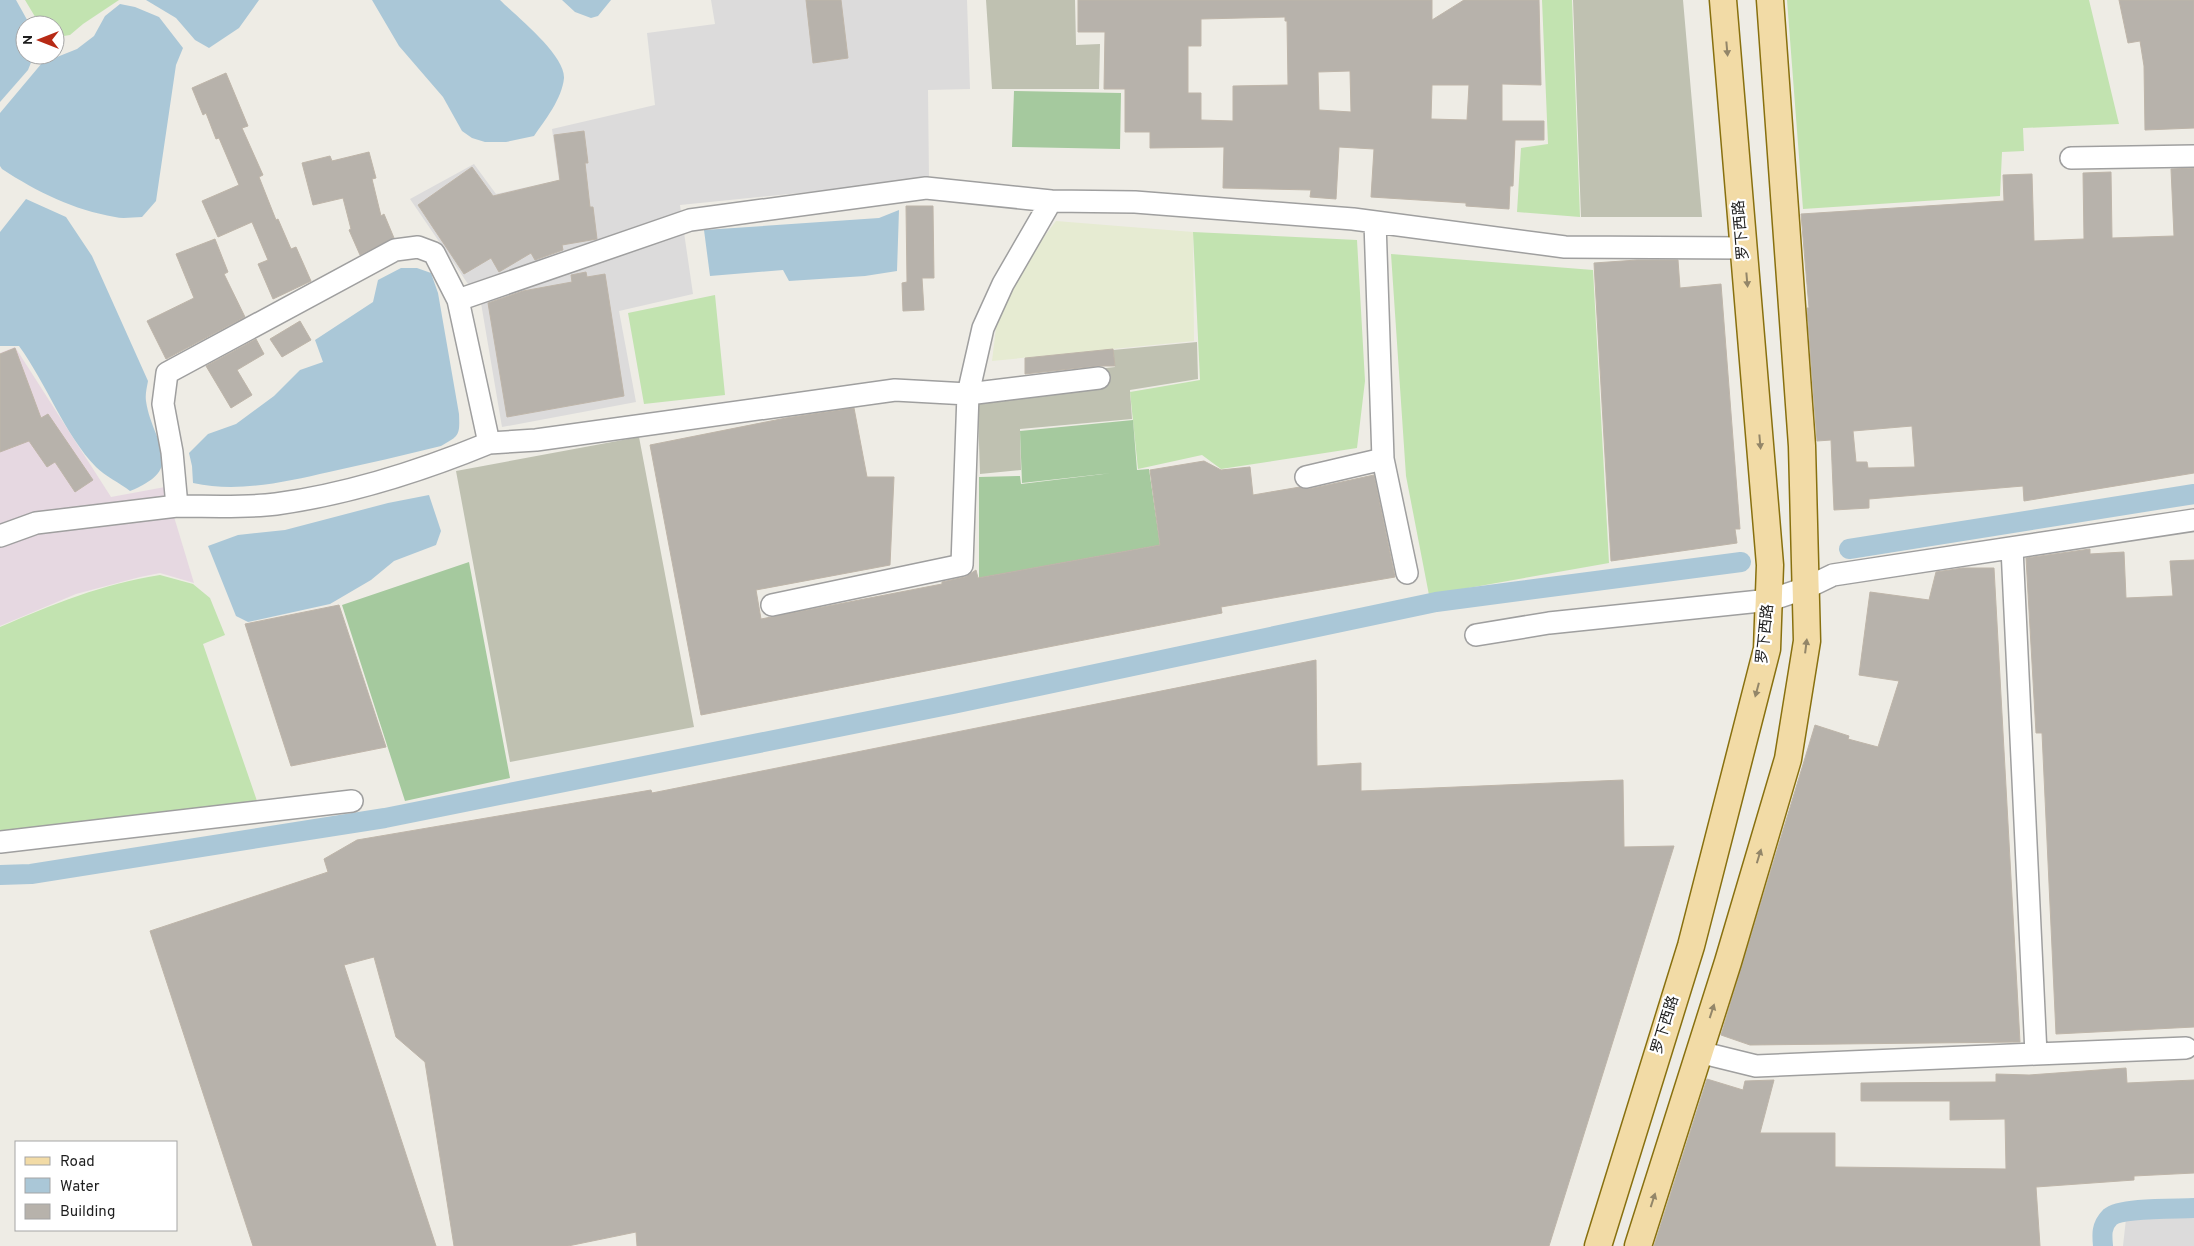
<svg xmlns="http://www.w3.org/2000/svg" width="2194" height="1246" viewBox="0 0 2194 1246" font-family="Overpass,'Noto Sans SC',sans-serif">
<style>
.residential{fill:#dcdbdb}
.industrial{fill:#e6d8e1}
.construction{fill:#bfc1b1}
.farmland{fill:#e6ebd2}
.grass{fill:#c2e3b0}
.forest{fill:#a5c99e}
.water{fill:#aac7d7}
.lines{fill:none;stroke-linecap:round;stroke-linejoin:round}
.canal{stroke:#aac7d7;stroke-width:20}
.building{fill:#b7b2ab;stroke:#beb5a9;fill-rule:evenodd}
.minor-casing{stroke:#9f9f9f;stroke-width:24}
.major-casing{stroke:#88700f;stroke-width:29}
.minor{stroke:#fff;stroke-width:21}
.major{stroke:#f2dba6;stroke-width:26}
.oneway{fill:#938669}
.labels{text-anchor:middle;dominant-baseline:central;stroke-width:4.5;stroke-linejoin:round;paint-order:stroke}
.street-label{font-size:15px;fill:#1e1e1e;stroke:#fff}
</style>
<rect width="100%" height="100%" fill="#eeece5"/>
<!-- residential -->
<path class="residential" d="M711,0H967L970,89L928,90L929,180L680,205L693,294L619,311L636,402L502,427L481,303L410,199L474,164L496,194L559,180L552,129L655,105L647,33L715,24Z
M2194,1217V1246H2123L2126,1219Z"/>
<!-- industrial -->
<path class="industrial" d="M15,347L111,497L165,487L194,583L160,573L140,577L76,594L0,626V353Z"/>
<!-- construction -->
<path class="construction" d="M986,0H1075L1076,45L1100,44L1099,89H992Z
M1573,0H1683L1702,217H1581Z
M1197,342L1198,379L1130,390L1132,419L1020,429L1021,470L980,474L977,383L1115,367L1113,350Z
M639,437L694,727L510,762L456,471Z"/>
<!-- farmland -->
<path class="farmland" d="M1056,221L1193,232L1194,341L992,361L996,328L1019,270Z"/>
<!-- grass -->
<path class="grass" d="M25,0H119L83,24L70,35L57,37H55V25H40Z
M1542,0H1572L1580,217L1517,212L1521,148L1548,144Z
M1787,0H2089L2119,124L2023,128L2024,151L2002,152L2000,196L1803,209Z
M1193,232L1357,240L1365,381L1357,448L1221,469L1202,455L1138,469L1130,392L1200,380Z
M1391,254L1593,270L1609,563L1429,595L1406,476Z
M715,295L725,395L644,404L628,313Z
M160,575L193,584L210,598L225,635L203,644L257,801L0,833V627C51,605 105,583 160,575Z"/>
<!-- forest -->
<path class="forest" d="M1014,91L1121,93L1120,149L1012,147Z
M1133,420L1137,470L1149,469L1160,545L979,578V477L1020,476L1021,484L1112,473L1022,483L1020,431Z
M469,562L510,778L405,801L342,605Z"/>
<!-- water -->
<path class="water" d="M0,0H16L30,25H25V55H34L28,70L0,102Z
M146,0H259L239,28L209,48L195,40L176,18Z
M372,0H500C517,17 565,55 564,78C562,99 545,120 534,136L506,142H485L472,138L462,131L443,97L399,46Z
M562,0H611L598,16L591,18L575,12Z
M120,4L135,7L159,17L183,48L176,65L156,201L142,217C133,217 123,219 115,217C74,210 37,192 2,169L0,166V113L42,63L77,49L94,36L105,16Z
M26,199L66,217L92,256L148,381C147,387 145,394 146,401C152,443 189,467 130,491C120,483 105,476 96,467C65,435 46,383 19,346H0V232Z
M899,210L897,271L865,276L789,281L783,270L710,276L704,230L879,218Z
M401,268H417L431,273L438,293L459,414C460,436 459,436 441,446C404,455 366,464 329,472C285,482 238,493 193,483L192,466L189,453L208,434L236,424L274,396L300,370L323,362L315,340L373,302L378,280Z
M429,495L441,531L436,545L394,561L371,580L330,604L248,622L236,616L208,546L238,535L285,530L388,503Z"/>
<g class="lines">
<!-- canal -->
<path class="canal" d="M1849,549L2194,494
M0,875L31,874L385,818L953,704L1436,602L1741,562
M2103,1246C2102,1235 2101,1226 2110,1217C2121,1207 2177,1209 2194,1208"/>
</g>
<!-- building -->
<path class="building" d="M806,0H841L848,58L813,63Z
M1078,0H1432V20L1464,0H1539L1541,85L1502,84V121H1544V140H1515L1513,186H1510L1509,209L1466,206V203L1371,197L1374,149L1339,147L1336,199L1310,197L1311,190L1223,188L1224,147L1150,148V132H1125V89H1104L1105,32H1078ZM1285,17V21H1287L1288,85L1233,86V121L1201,120V93H1188V46H1201V19ZM1350,71L1351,112L1319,110L1318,72ZM1432,85H1469L1467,120L1431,119Z
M2119,0H2194V128L2145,130L2144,66L2140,41L2128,43Z
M226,73L248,126L242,128L263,175L259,177L276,220L278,219L291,249L296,247L311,281L273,299L258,264L268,260L252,222L218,237L202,201L239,185L219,138L216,139L206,113L203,115L192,88Z
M584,131L588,163H585L590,207H593L597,239L562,245L563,250L535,260L531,253L499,272L491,258L464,274L418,205L472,167L493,196L560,180L554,135Z
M369,152L376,178L372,179L381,216L384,214L394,238L360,255L349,230L351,229L343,198L313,205L302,163L330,156L332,161Z
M2194,168V473L2024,501L2023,486L1869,499V508L1834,510L1831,440L1817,441L1807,308H1809L1801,214L2004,201L2003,175L2032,174L2034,241L2084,239L2083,173L2111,172L2112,238L2174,236L2171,169ZM1912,426L1915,467L1868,468L1867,462H1856L1853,431Z
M906,206H933L934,278H922L924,310L903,311L902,283L907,282Z
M215,239L228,272L224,274L245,317L166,359L147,321L194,298L176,254Z
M1637,260H1678L1680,288L1721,284L1740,529H1735L1737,543L1611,561L1594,263Z
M586,272L587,277L605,274L624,396L507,417L488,303L523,291L572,282L571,275Z
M300,321L311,340L282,357L270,339Z
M256,339L264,354L237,370L252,395L231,408L206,366Z
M15,348L41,418L48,414L93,480L75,492L55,462L47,467L29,441L0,452V354Z
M1113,349L1115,366H1097L1025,374V358Z
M854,408L867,477H894L890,565L756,590L761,619L942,584V582L965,577L976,570L978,578L1160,545L1150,470L1204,461L1221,470L1250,467L1253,495L1300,487L1309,489L1374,475L1395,577L1221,607L1222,613L701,715L650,445L786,418Z
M2090,549V554L2124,552L2126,598L2173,596L2170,561L2194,560V1027L2056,1034L2042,733H2036L2026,558Z
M1963,568H1994L2020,1042L1750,1045L1721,1035L1815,725L1849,736L1848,739L1878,747L1899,681L1859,675L1870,592L1929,600L1936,572Z
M339,605L386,747L291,766L245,624Z
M1316,660L1317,766L1361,763V791L1623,780L1624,847L1674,846L1549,1246H637L636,1232L568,1246H454L425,1062L396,1037L374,957L344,965L436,1246H253L150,931L328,872L324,859L357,840L651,790L652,793Z
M2126,1068L2127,1083L2194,1080V1173L2134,1176V1180L2036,1187L2040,1246H1654L1707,1079L1743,1090L1745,1081L1774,1080L1760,1133H1835V1167L2006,1169L2005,1119L1950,1120V1101H1861V1083L1996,1082V1074L2029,1075Z"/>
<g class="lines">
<!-- minor casing -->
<g class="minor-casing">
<path id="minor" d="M2071,158L2194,156
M1375,222L1383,459L1407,573
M458,300L690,220L926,188L1051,201
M1306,477L1383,459
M177,506C210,506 244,508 276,504C349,494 421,471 489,443
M0,536L36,523L177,506L172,452L163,404L167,373L395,250L418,247L434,253L458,300L489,443L536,440L895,390L968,394L983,328L1003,284L1051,201L1135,202L1353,219L1565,247L1744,248
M772,605L962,565L968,394L1099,378
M1476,635L1549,623L1770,600L1806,588L1833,575L2194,520
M0,842L352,801
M1699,1052L1756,1066L2036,1054L2012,548
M2036,1054L2186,1048"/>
</g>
<!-- major casing -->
<g class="major-casing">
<path id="major" d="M1598,1246L1691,946L1767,649L1770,565L1723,0
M1638,1246L1728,962L1788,759L1807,641L1802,446L1770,0"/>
</g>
<!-- minor -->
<use href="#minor" class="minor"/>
<!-- major -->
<use href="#major" class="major"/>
</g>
<!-- one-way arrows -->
<defs><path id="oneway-solid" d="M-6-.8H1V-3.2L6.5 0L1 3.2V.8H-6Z" transform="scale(1.25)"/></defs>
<g class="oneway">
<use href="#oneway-solid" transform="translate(1727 49) rotate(85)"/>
<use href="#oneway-solid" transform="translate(1747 280) rotate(85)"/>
<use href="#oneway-solid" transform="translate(1760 442) rotate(85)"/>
<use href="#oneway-solid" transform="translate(1806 646) rotate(-83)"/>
<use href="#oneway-solid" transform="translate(1757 690) rotate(105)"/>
<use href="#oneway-solid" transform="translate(1759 856) rotate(-73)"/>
<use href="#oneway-solid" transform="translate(1712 1011) rotate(-72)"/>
<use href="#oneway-solid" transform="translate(1653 1200) rotate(-72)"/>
</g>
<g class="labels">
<!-- street labels -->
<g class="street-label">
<text transform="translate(1742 230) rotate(-95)">罗下西路</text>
<text transform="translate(1766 634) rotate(-84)">罗下西路</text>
<text transform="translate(1666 1025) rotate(-73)">罗下西路</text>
</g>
</g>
<!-- legend -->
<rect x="15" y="1141" width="162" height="90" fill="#ffffff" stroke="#a5a5a5"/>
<rect x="25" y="1157" width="25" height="8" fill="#f2dba6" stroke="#a5a5a5"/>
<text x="60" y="1166" font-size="15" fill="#1e1e1e">Road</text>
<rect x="25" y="1178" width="25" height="15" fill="#aac7d7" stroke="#a5a5a5"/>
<text x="60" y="1191" font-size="15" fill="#1e1e1e">Water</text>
<rect x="25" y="1204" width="25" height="15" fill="#b7b2ab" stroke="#a5a5a5"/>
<text x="60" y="1216" font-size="15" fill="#1e1e1e">Building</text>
<!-- north arrow -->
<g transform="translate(40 40) rotate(270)"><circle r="24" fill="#ffffff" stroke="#a5a5a5"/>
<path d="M0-4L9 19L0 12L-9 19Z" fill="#b72a15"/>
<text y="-8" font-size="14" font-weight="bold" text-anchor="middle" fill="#1e1e1e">N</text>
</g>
</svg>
